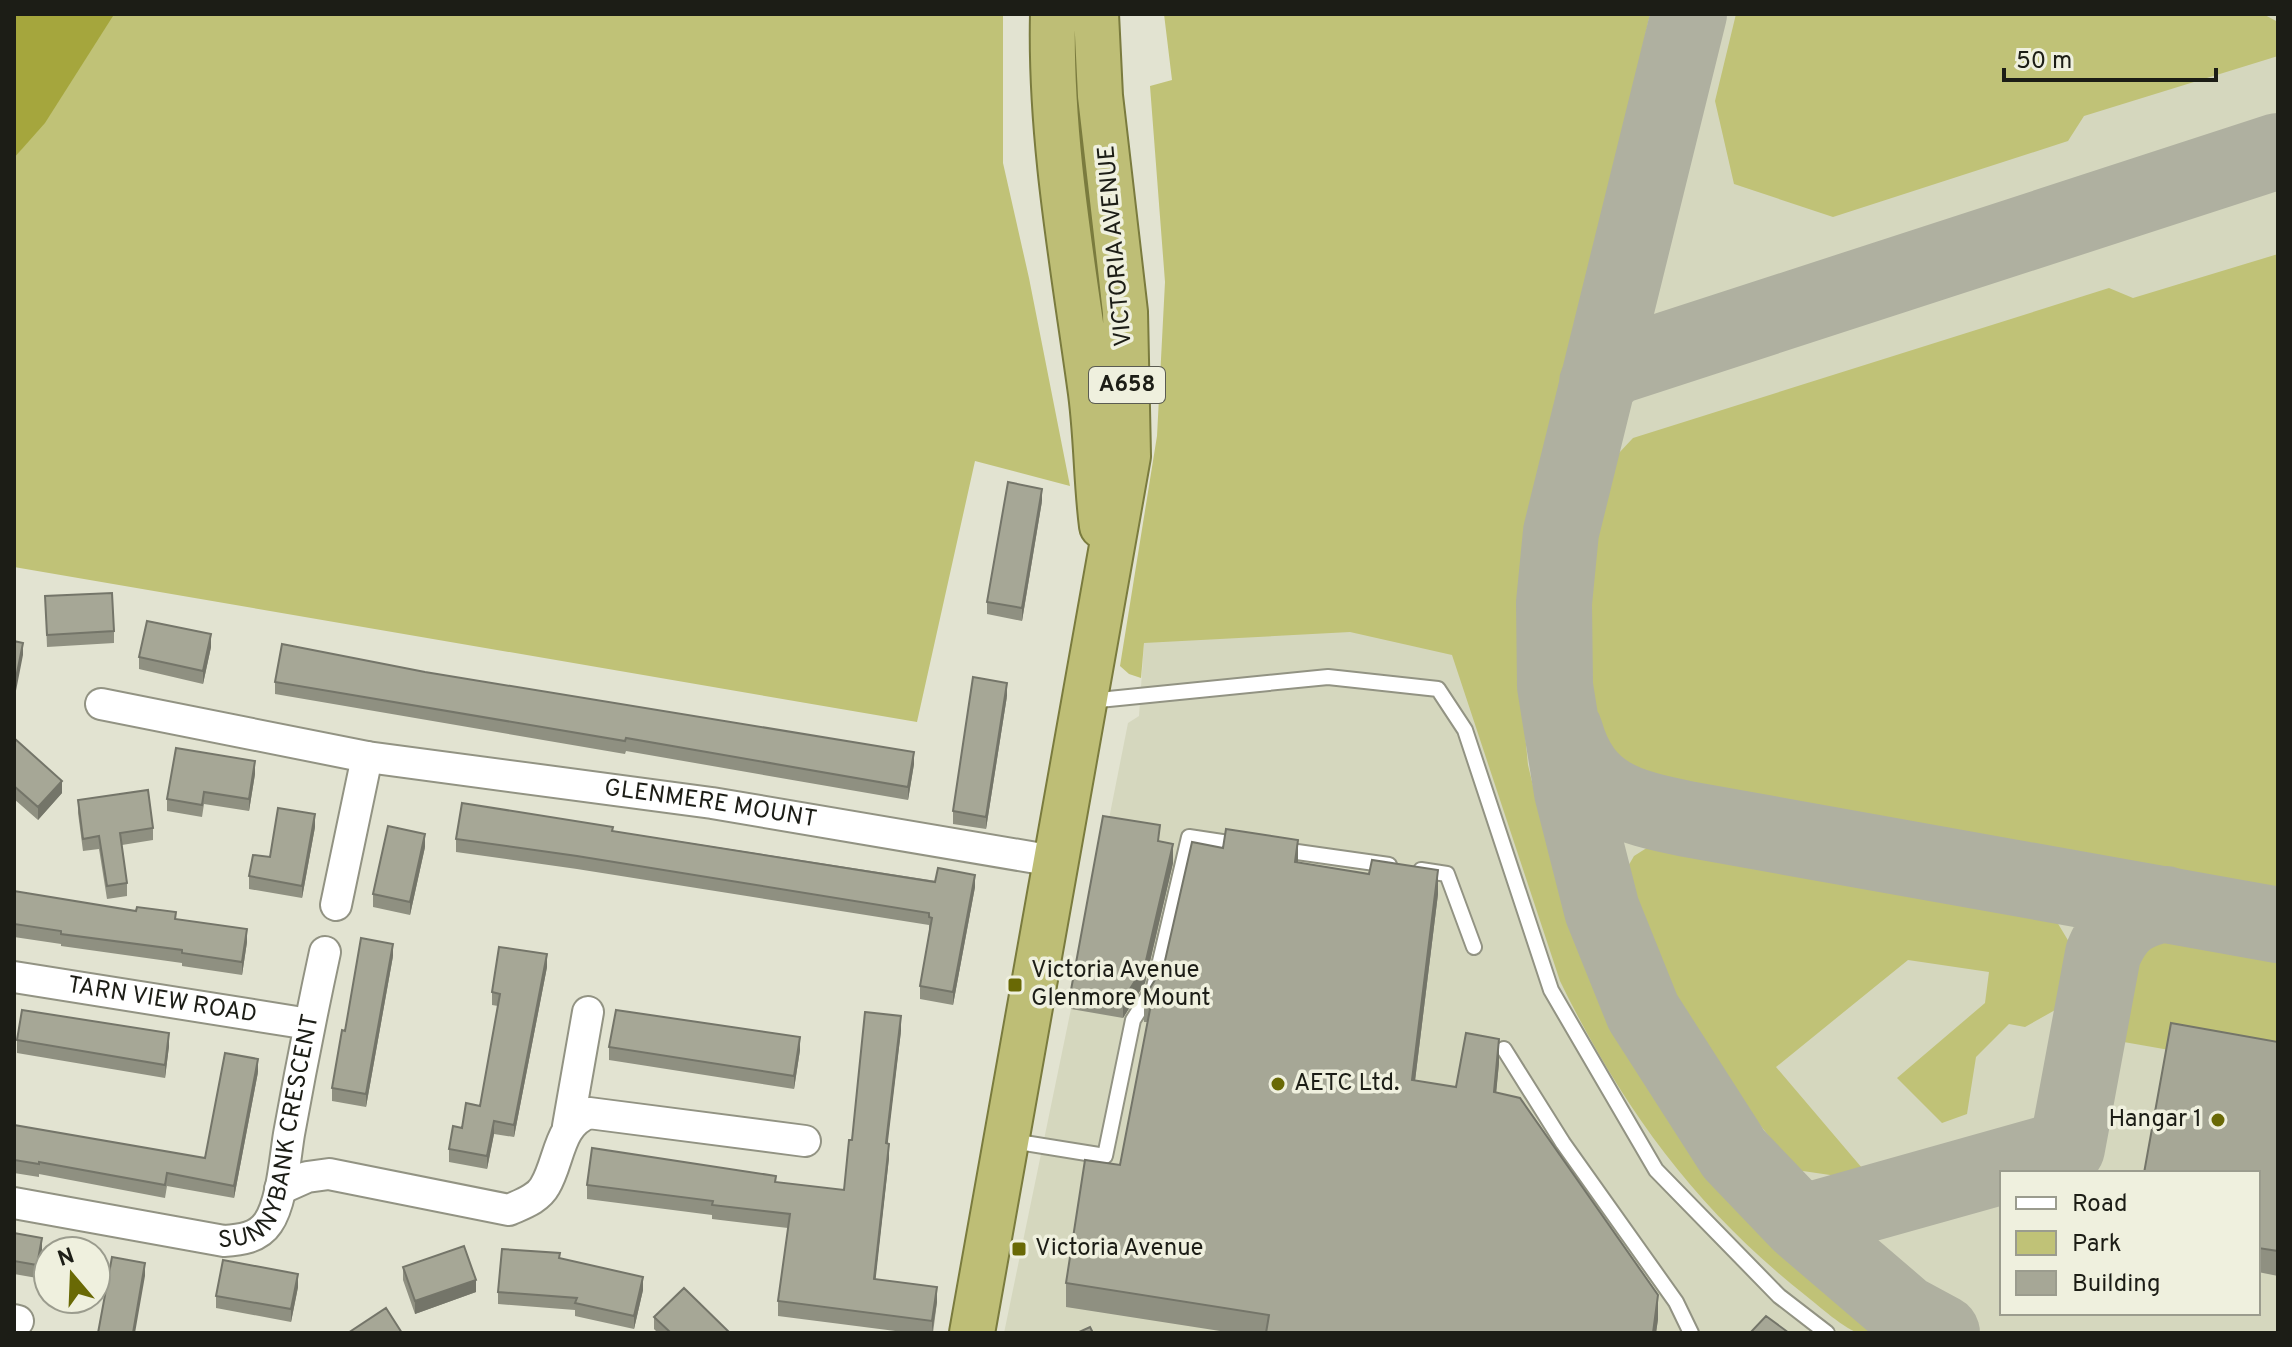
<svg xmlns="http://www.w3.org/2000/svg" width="2292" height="1347" viewBox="0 0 2292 1347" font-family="Overpass,sans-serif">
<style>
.built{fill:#d5d7be;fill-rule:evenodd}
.green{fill:#c0c277}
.water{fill:#a5a63d}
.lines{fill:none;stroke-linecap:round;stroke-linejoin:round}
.taxiway{stroke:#afb0a0;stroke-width:76}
.service-casing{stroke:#929383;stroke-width:18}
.minor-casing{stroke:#929383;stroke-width:34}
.trunk-casing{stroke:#7a7b3e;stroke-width:48}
.service{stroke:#fff;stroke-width:14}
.minor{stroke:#fff;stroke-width:30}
.trunk{stroke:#bebe76;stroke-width:44}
.wall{fill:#8f9081}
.shaded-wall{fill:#747569}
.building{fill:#a6a796;stroke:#747569;stroke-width:2}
.poi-dot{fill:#696905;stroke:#eff0de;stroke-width:3}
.labels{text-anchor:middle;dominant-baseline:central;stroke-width:7;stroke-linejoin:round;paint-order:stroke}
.shield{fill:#eff0de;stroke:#5b5c52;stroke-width:2}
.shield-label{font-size:22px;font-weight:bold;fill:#1c1d16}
.street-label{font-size:24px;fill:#1c1d16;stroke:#eff0de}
.poi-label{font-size:24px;fill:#1c1d16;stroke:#eff0de;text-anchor:start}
</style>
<rect width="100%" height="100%" fill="#e2e3d1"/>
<!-- built -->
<path class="built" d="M1211,14H2278V1333H1004L1071,1009L1103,835L1107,829L1128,723L1139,716L1144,643ZM2002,1173H2258V1313H2002Z"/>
<!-- green -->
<path class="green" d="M14,14H1003V163L1029,278L1070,486L975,461L917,722L14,567V158L51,113Z
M1164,14H1650L1535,517L1519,670L1528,765L1555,877L1589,971L1611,1018L1640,1068L1700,1152L1774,1237L1782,1238C1790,1268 1869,1314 1896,1333C1885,1333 1871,1335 1860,1333C1846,1331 1817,1304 1805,1295C1695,1208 1621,1106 1560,981L1452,655L1350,632L1144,643L1141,678L1129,674L1120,666L1157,436L1165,282L1150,86L1172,80Z
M1736,14H2263L2278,22V56L2084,116L2068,141L1833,217L1734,184L1715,101Z
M2278,254V896L1633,779L1600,749L1591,703L1590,608L1603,470L1633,438L2109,288L2133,298Z
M1653,844L2051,912L2078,957L2064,1005L2025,1027L2009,1024L1976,1057L1967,1114L1942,1123L1897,1078L1985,1003L1989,972L1908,960L1776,1067L1862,1168L1837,1176L1796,1170L1732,1090L1670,990L1623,875L1634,856Z
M2169,938L2278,955V1069L2118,1041C2110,982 2113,965 2169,938Z"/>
<!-- water -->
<path class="water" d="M14,14L113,16L45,123L14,158Z"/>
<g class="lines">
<!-- taxiway -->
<path class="taxiway" d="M1689,14L1561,532L1554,603L1555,686L1572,792L1602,910L1643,1012L1734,1154L1800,1223L1905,1313L1942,1333
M1597,383L1614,367L2278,151
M1565,731C1583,796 1627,807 1687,819L2278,925
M1800,1223L2067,1148L2103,954C2117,921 2132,911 2166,904"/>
<!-- service casing -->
<g class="service-casing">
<path id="service" d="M1089,701L1328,677L1438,689L1465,730L1551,990L1656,1170L1779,1296L1827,1333
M1283,850L1389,865
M1421,870L1447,874L1474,947
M1504,1049L1563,1143L1676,1302L1691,1333
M1012,1141L1105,1156L1133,1020L1154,987L1189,837L1242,845"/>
</g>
<!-- minor casing -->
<g class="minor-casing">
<g id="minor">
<path id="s1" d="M101,704L367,757L712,803L1054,861"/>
<path d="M336,905L367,757"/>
<path id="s2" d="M14,977L309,1024"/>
<path d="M568,1126L588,1012"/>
<path d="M280,1189L307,1177L329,1174L509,1210C522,1204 538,1199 545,1186C560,1161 558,1124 589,1113L805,1141"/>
<path id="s3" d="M14,1203L224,1241C240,1240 258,1238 268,1223C282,1203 285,1158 289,1134C300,1073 312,1012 325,952"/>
<path d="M14,1320L18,1321"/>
</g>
</g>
<!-- trunk casing -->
<g class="trunk-casing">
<path id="trunk" d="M1053,14C1050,138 1073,263 1090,386C1097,432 1096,480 1102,526
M972,1333L1128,456L1125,312L1100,96L1096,14"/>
</g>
<!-- service -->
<use href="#service" class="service"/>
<!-- minor -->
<use href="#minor" class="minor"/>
<!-- trunk -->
<use href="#trunk" class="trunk"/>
</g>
<!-- wall -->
<path class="wall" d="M1042,501L1022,621L987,614V602Z
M45,596L114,631V643L47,647Z
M211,647L203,684L139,669V657Z
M425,672L914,764L908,800L626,751L625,754L275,694V682Z
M1007,696L986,829L953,824V811Z
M14,738L62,793L38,820L14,799Z
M255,774L249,811L204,804L202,817L167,811V799Z
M78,800L153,828V840L122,845L127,883V896L107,899L99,849L83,851L78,813Z
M315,827L302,898L249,889V876L270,857Z
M613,831L975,887L953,1005L920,999V986L930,930H929V925L577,869L456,852V839Z
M1160,842L1173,863L1145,983L1123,1018L1071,1009V990Z
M425,847L410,915L373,907V894Z
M1298,862L1438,894L1415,1081L1456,1087L1499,1063L1496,1092L1658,1319L1656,1333H1233L1066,1307V1283L1120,1165L1148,1022H1144V998L1164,965Z
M14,891L176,919L247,942L242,975L182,966V963L61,946V944L14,937Z
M393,956L366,1107L332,1101V1088L345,1031Z
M547,967L514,1137L494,1134L487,1169L449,1162V1149L462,1128L480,1106L498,1006L492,1005V992Z
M901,1031L887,1143L889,1158L875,1280L937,1302L933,1333H911L778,1316V1301L788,1228L712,1219V1215L587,1199V1185L776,1183L844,1190L852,1140Z
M17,1040L169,1046L165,1078L17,1053Z
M2278,1042V1276L2258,1272V1173Z
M609,1047L800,1050L794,1089L609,1060Z
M258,1072L234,1198L167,1186L165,1198L39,1174V1177L14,1173V1125L205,1158Z
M14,1233L42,1251L37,1278L14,1274Z
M560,1258L643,1290L634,1329L575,1316V1310L498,1304V1292Z
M403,1267L476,1292L415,1314L403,1280Z
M298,1287L291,1322L216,1308V1296Z
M654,1317L730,1333H658L654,1329Z"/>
<!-- shaded-wall -->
<path class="shaded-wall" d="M1042,489V501L1022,621V608Z
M211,634V647L203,684V671Z
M23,643V655L14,701V688Z
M1007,683V696L986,829V817Z
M914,752V764L908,800V787Z
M255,761V774L249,811V799Z
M62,781V793L38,820V807Z
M315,814V827L302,898V886Z
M425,834V847L410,915V902Z
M1298,840V865L1295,862Z
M1173,844V863L1145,983L1123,1018V1000Z
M1438,870V894L1412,1105V1080Z
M975,875V887L953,1005V992Z
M247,929V942L242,975V962Z
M393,944V956L366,1107V1094Z
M547,954V967L514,1137V1125Z
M901,1016V1031L886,1158V1143Z
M169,1033V1046L165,1078V1065Z
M800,1037V1050L794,1089V1076Z
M1499,1039V1063L1494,1116V1092Z
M258,1059V1072L234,1198V1186Z
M494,1121V1134L487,1169V1156Z
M889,1144V1158L874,1294V1279Z
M42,1238V1251L37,1278V1265Z
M145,1263V1276L135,1333H133Z
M298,1274V1287L291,1322V1309Z
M643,1277V1290L634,1329V1316Z
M476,1280V1292L415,1314V1301Z
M937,1287V1302L932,1333V1321Z
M1658,1295V1319L1656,1333H1653Z"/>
<!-- building -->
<path class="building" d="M1008,482L1042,489L1022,608L987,602Z
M112,593L114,631L47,635L45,596Z
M147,621L211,634L203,671L139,657Z
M14,641L23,643L14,688Z
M282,644L425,672L914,752L908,787L626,738L625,741L275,682Z
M973,677L1007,683L986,817L953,811Z
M14,738L62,781L38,807L14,786Z
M176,748L255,761L249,799L204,792L202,805L167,799Z
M148,790L153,828L120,833L127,883L107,886L99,836L83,839L78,800Z
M462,803L613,827L612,831L935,882L938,868L975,875L953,992L920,986L932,918L929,917V913L577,856L456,839Z
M278,808L315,814L302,886L249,876L253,855L270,857Z
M1103,816L1160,825L1158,841L1173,844L1145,965L1123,1000L1071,990Z
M388,826L425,834L410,902L373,894Z
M1226,829L1298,840L1295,862L1369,874L1372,860L1438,870L1412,1080L1456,1087L1466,1033L1499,1039L1494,1092L1520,1098L1658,1295L1653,1333H1266L1269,1315L1066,1283L1085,1160L1120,1165L1152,999L1144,998L1164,965L1192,842L1223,848Z
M14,891L136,911L137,907L176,912L175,919L247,929L242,962L182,953V950L61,934V931L14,924Z
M361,938L393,944L366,1094L332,1088L342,1030L345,1031Z
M499,947L547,954L514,1125L494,1121L487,1156L449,1149L453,1126L462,1128L466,1103L480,1106L500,994L492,992Z
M22,1010L169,1033L165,1065L17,1040Z
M616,1010L800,1037L794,1076L609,1047Z
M865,1012L901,1016L886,1143L889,1144L874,1279L937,1287L932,1321L778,1301L790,1214L712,1205L713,1201L587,1185L592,1148L776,1176L775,1182L844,1190L849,1140H852Z
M2171,1023L2278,1042V1251L2258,1248V1173H2144Z
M225,1053L258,1059L234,1186L167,1173L165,1185L39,1162V1164L14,1160V1125L205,1158Z
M14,1233L42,1238L37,1265L14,1261Z
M464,1246L476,1280L415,1301L403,1267Z
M502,1249L560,1253L559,1258L643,1277L634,1316L575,1303L577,1298L498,1292Z
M112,1257L145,1263L133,1333H98Z
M223,1260L298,1274L291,1309L216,1296Z
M684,1288L730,1333H671L654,1317Z
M386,1308L402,1333H348Z
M1766,1316L1789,1333H1750Z
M1090,1327L1093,1333H1077Z"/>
<!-- markers -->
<g class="poi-dot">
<rect x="1007" y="977" width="16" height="16" rx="4"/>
<circle cx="1278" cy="1084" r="8"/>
<circle cx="2218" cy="1120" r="8"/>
<rect x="1011" y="1241" width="16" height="16" rx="4"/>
</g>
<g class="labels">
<!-- shield labels -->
<rect class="shield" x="1089" y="367" width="76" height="36" rx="6"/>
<g class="shield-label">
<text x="1127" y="385">A658</text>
</g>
<!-- street labels -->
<g class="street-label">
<text transform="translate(1116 246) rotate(-95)">VICTORIA AVENUE</text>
<text stroke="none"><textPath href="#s1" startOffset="618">GLENMERE MOUNT</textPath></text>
<text stroke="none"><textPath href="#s2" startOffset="150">TARN VIEW ROAD</textPath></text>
<text stroke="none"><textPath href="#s3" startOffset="342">SUNNYBANK CRESCENT</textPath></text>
</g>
<!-- poi labels -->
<g class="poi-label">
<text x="1031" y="971">Victoria Avenue<tspan x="1031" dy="28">Glenmore Mount</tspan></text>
<text x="1294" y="1084">AETC Ltd.</text>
<text x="2202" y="1120" text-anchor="end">Hangar 1</text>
<text x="1035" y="1249">Victoria Avenue</text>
</g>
</g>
<!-- border -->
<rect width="2292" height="1347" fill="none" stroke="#1c1d16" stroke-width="32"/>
<!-- legend -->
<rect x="2000" y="1171" width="260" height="144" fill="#eff0de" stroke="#9b9c8e" stroke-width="2"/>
<rect x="2016" y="1197" width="40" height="12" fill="#ffffff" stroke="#9b9c8e" stroke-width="2"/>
<text x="2072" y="1211" font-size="24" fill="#1c1d16">Road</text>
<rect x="2016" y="1231" width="40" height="24" fill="#c0c277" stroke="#9b9c8e" stroke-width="2"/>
<text x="2072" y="1251" font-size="24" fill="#1c1d16">Park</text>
<rect x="2016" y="1271" width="40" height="24" fill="#a6a796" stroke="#9b9c8e" stroke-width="2"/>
<text x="2072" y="1291" font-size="24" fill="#1c1d16">Building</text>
<!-- north arrow -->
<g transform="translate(72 1275) rotate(341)"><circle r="38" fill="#eff0de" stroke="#9b9c8e" stroke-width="2"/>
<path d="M0-6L14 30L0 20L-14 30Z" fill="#696905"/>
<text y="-12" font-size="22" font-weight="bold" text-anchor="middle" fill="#1c1d16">N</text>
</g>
<!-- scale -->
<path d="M2004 68v12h212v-12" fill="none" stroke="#1c1d16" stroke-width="4"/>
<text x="2016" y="68" font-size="24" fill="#1c1d16" stroke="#eff0de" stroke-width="6" paint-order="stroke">50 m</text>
</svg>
